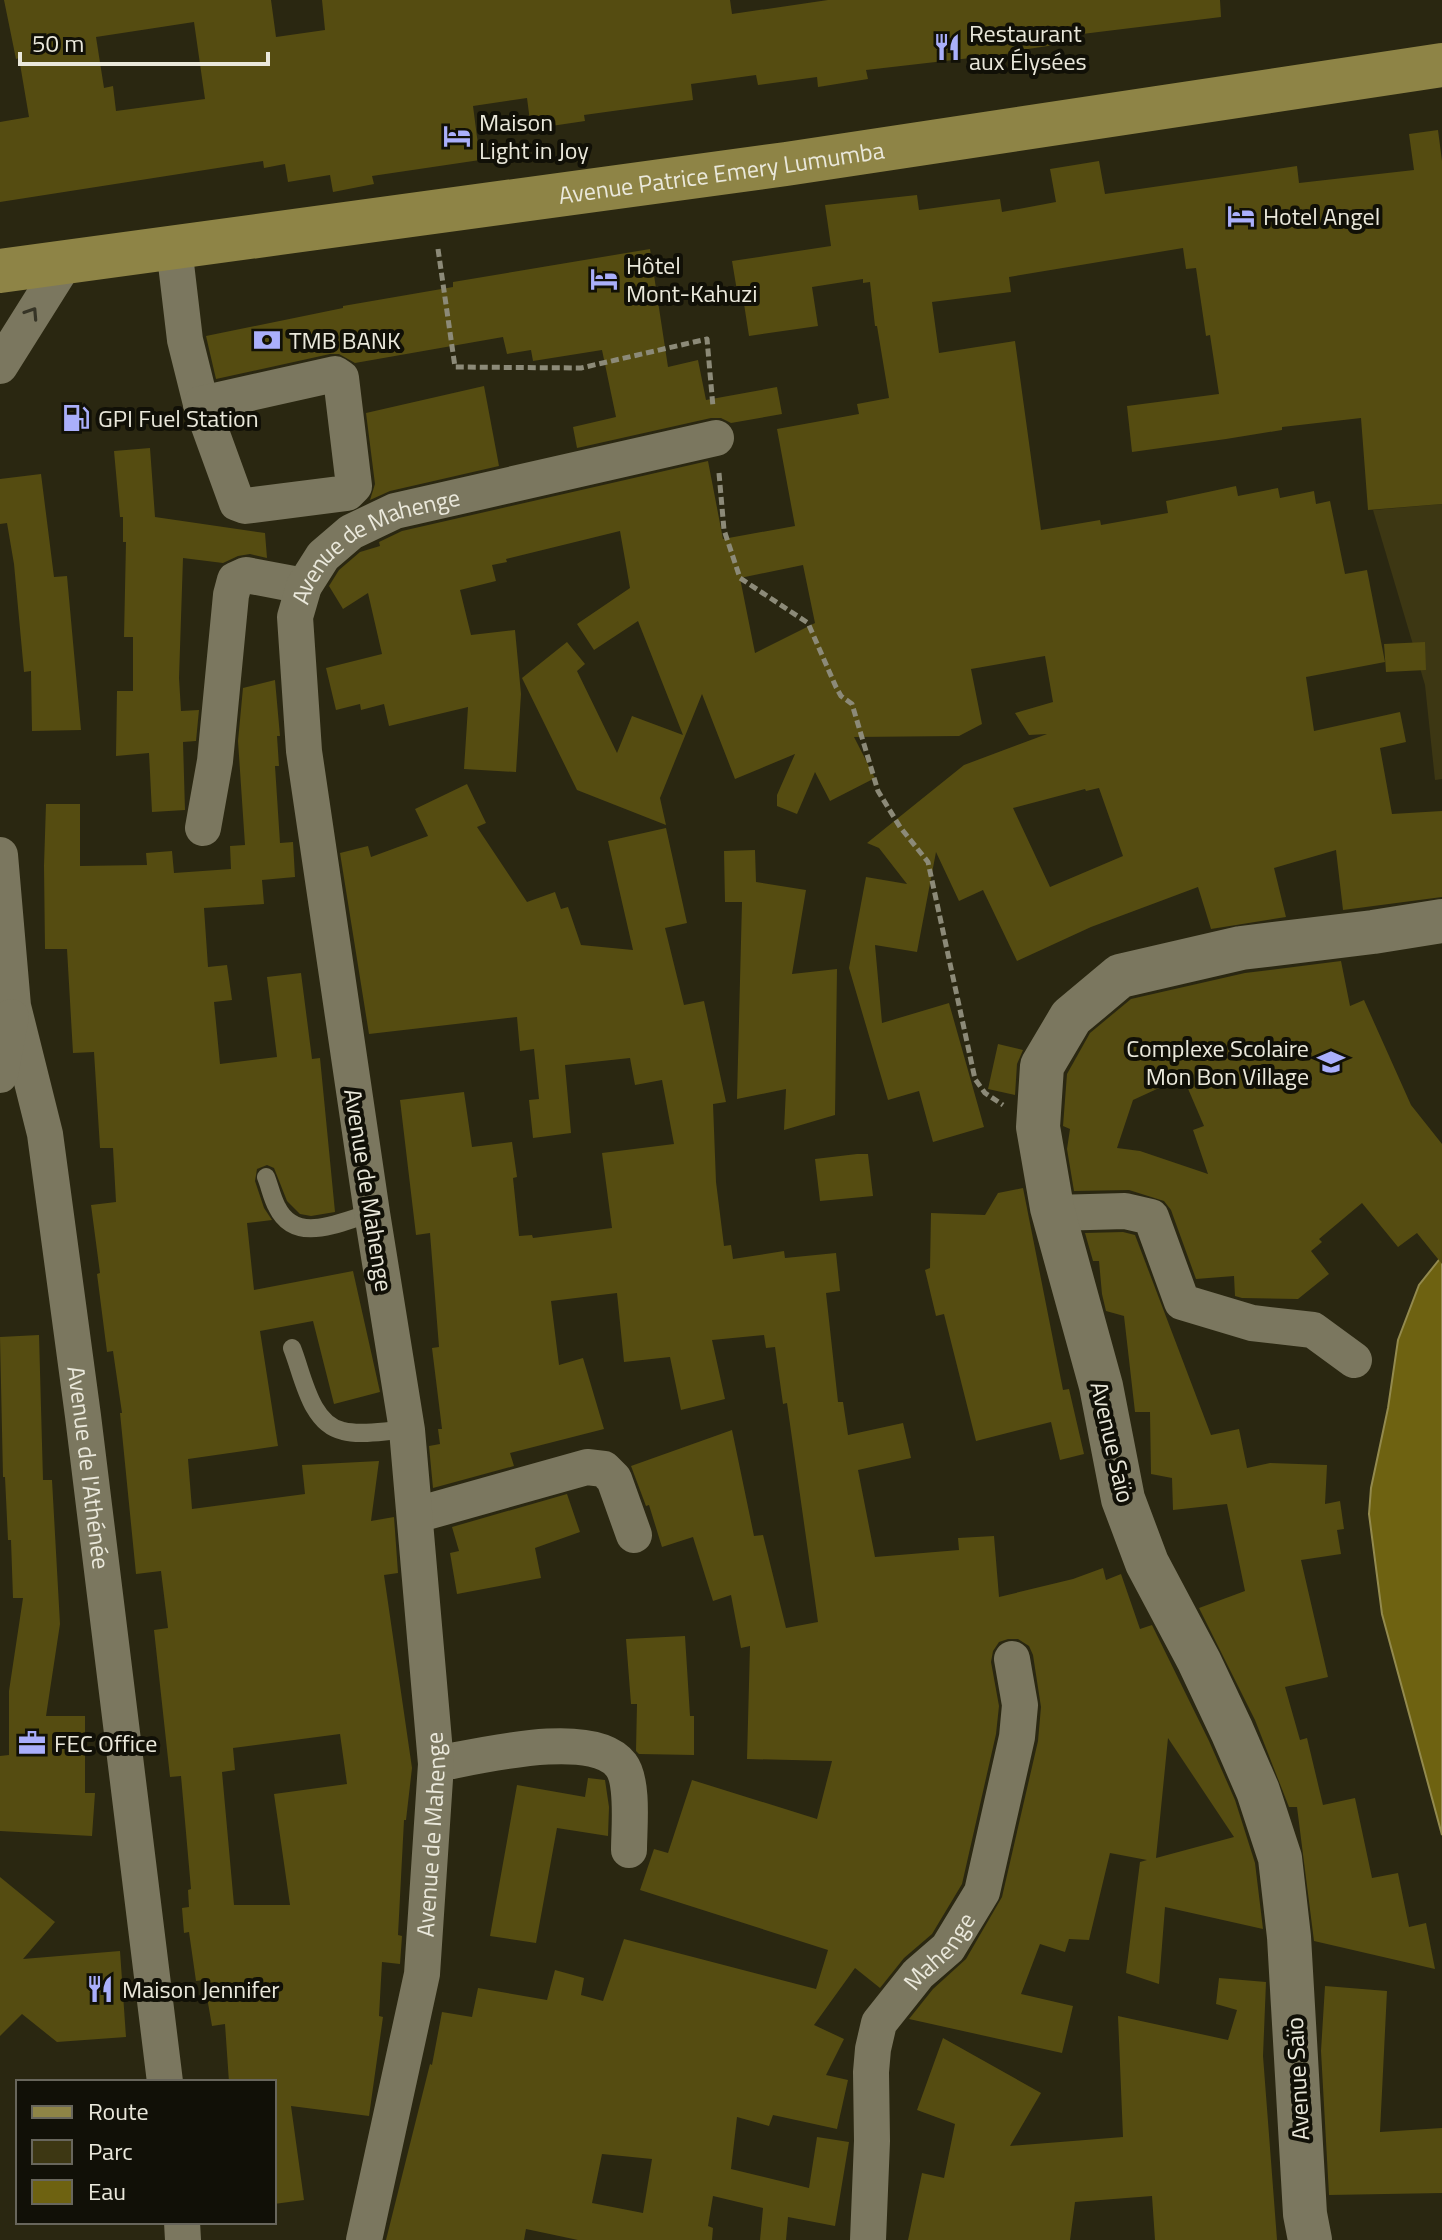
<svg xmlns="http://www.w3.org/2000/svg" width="1442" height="2240" viewBox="0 0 1442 2240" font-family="'Titillium Web',sans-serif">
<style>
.green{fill:#3d3713}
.water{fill:#6e6211;stroke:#938a4e;stroke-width:2}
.building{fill:#554c11;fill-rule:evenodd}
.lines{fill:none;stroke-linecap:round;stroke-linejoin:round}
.path{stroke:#8c8a78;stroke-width:5;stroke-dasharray:8 4;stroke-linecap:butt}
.service{stroke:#7b775f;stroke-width:18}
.minor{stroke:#7b775f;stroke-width:36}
.tertiary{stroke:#7b775f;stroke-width:44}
.primary{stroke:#8e8446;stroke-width:44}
.oneway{stroke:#363426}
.labels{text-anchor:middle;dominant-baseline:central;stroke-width:8;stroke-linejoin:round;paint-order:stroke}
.poi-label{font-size:24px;fill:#eae8db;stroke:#111007;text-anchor:start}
.street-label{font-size:24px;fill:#eae8db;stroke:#111007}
</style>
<rect width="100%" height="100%" fill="#2a2711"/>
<!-- green -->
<path class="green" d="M1442,504V779L1435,780L1425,685L1373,510Z"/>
<!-- water -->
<path class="water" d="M1442,1256V1835L1382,1614L1369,1514L1371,1488L1388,1408L1398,1340L1419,1285Z"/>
<!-- building -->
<path class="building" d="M4,0H271L276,37L325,30L322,0H730L732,14L828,0H1220L1221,17L1074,35L1075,42L1014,51V53L866,70L868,79L818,87L817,77L758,85L756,75L691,84L693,100L584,115L585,121L531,129L527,98L473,106L480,160L372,176L374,184L333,192L330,175L288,182L285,164L264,168L263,161L0,202V122L29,117L19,58L16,59ZM194,22L205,99L116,111L113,86L104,88L96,37Z
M1438,130L1442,161V504L1368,510L1361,418L1282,427V430L1226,439L1132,452L1127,406L1219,394L1210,335L1206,336L1196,268L1186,269L1183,248L1009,277L1011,292L932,302L939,353L1015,341L1041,530L1100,520L1101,525L1168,513L1166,501L1236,486L1238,496L1278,488L1280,498L1314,491L1316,504L1330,501L1345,574L1367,570L1385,662L1306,677L1314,731L1400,712L1406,742L1380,748L1392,814L1442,811V897L1343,910L1336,850L1274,868L1286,917L1211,929L1198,887L1091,927L1017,961L983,890L959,901L936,852L917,952L875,945L882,1023L949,1003L984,1127L933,1142L919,1091L888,1100L849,968L866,877L907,884L879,848L867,843L964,765L1047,734L1029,735L1015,713L1053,702L1045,656L971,669L982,724L959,736L854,737L875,778L830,801L815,772L797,814L777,806V795L795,754L735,779L702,694L660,798L666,825L577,790L522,678L567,642L585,664L577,671L617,753L632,716L683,735L638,621L594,650L577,624L630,588L620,531L506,559L507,562L492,565L496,581L460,590L471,635L515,630L521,694L516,772L464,769L468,707L389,726L384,704L361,710L360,704L336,710L326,668L382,654L368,593L343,609L329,586L339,570L360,552L380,546L379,542L402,531L708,461L723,539L795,526L777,429L859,414L857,404L889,398L877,326H875L870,282L863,283V279L812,287L818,326L749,336L742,291H737L732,261L831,246L825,205L917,195L919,210L1000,199L1002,212L1056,202L1050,169L1099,161L1105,194L1297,166L1299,183L1414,170L1409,134ZM803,565L815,623L755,653L740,578ZM1099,788L1123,856L1050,887L1013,808L1085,789L1086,791Z
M650,249L668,367L698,360L706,400L777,387L782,414L731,423L721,418H711L577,448L573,427L616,417L602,350L533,361L531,350L507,354L503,337L355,363L339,354H330L216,379L206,336L343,308V306L453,287V282Z
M484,386L499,466L390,491L370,500L375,484L366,413Z
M150,448L155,517L265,533L267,558L250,554L238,556L223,563L183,558L179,678L181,711L199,710L196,741L183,742L185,810L152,812L149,753L116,756L117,691H133V637H124L126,542H123V517H120L114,451Z
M41,474L54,577L67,576L81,730L32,731L31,671L24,672L14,564L7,523L0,524V479Z
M1425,642L1426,670L1386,672L1384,644Z
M275,680L280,736H277L279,766H275L280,843L293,842L295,877L262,880L264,904L204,908L208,967L227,965L232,1000L214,1002L220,1064L277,1057L267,977L301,973L312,1059L320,1058L335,1212L311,1216L300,1214L287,1201L274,1168L267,1165L257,1169L255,1181L264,1208L272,1220L247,1223L254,1290L353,1271L380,1392L334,1404L313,1321L260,1331L278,1446L188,1459L192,1509L305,1494L302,1465L379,1461L371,1521L394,1517L398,1573L384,1575L412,1768L406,1820H404L398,1935L402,1936L400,1964L382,1962L379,2016L383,2017L369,2116L291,2106L304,2200L274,2204V2082H229L225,2024L212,2026L204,1980L196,1981L189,1932L184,1933L182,1908L189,1907L188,1890L191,1889L181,1776L170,1777L154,1630L168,1628L161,1571L136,1574L120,1413H122L113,1351L107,1352L97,1274L100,1273L91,1205L116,1202L113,1148H100L94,1052L73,1053L67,949H45L44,866L46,804H80V866L147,865L146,853L172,851L174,873L231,869L230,846L245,845L238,741L243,688ZM340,1734L347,1784L274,1794L290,1905H234L222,1772L235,1770L233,1748Z
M467,784L486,823L477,827L527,902L555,892L561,909L568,907L581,945L633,950L608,841L666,828L687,923L665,928L684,1005L704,1001L726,1102L713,1104L716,1182L724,1246L731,1245L733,1259L784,1251L785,1258L836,1253L840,1291L826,1293L838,1402H843L848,1435L903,1423L911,1458L858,1470L875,1557L959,1550L958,1538L994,1536L999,1597L1073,1579L1103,1568L1106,1580L1121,1574L1140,1629L1152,1625L1209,1741L1235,1800L1255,1863L1263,1929L1165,1907L1159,1984L1126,1973L1140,1862L1147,1860L1110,1853L1089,1940L1069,1939L1065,1952L1040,1944L1021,1994L1073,2006L1062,2053L909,2019L933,1989L966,1959L1002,1897L1038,1741L1041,1707L1033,1655L1029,1646L1018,1639H1008L999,1642L993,1651L991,1662L999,1706L996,1734L962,1884L932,1934L904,1958L880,1988L855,1968L814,2025L844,2039L826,2075L848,2080L837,2129L773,2115L769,2126L737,2117L731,2169L809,2188L817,2137L849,2142L835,2226L788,2217L786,2240H760L763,2208L713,2196L708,2226L713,2228L712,2240H578L526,2229L524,2240H386L430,2064L432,2065L442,2012L472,2017L478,1988L547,2000L555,1970L584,1978L581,1995L603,2001L624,1939L816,1989L828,1950L640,1890L654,1849L668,1853L692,1780L817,1819L832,1761L747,1759L750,1646L741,1648L731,1595L713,1601L693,1537L662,1547L649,1505L646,1506L631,1466L732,1430L754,1536L763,1535L786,1628L818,1622L787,1403L783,1404L775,1347L766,1348L764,1335L712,1340L725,1399L681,1410L670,1357L624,1362L617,1293L551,1301L559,1365L583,1358L604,1429L510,1453L514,1466L433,1488L429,1446L440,1444L438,1429H442L432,1348L439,1347L430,1233L416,1235L400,1100L464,1092L472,1147L512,1142L517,1177L513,1178L519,1236L532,1235L533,1238L612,1228L602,1153L674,1144L662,1080L635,1085L630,1058L565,1065L571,1133L533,1138L529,1100L539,1099L534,1049L520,1051L517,1017L369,1034L340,853L368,846L371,857L428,836L415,809ZM1168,1738L1234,1837L1156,1858ZM602,2154L652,2159L643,2213L592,2203Z
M755,850L756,882L806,890L792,974L837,969L835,1115L784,1130L786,1089L737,1099L742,902H725L724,851Z
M1341,961L1350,1006L1364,1000L1411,1105L1442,1144V1264L1417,1233L1398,1247L1362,1203L1319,1239L1322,1242L1311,1251L1329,1274L1298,1299L1242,1298L1235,1296L1234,1276L1196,1279L1171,1210L1164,1201L1129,1190L1074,1191L1067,1149L1070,1129L1063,1126L1067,1074L1090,1033L1131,999L1245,973ZM1183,1077L1204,1126L1193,1130L1208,1174L1140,1151L1117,1148L1133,1100Z
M998,1044L1023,1050L1017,1064L1015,1095L988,1089Z
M857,1154H868L873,1196L820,1201L815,1159Z
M1023,1188L1063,1390L1069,1389L1084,1454L1060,1460L1051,1422L976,1441L944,1314L936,1316L925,1270L930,1268L931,1213L985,1215L998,1193Z
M1123,1232L1135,1235L1211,1435L1239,1429L1247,1468L1270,1463L1327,1465L1325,1504L1340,1501L1344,1529L1337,1530L1341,1554L1301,1560L1328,1677L1285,1687L1300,1740L1307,1738L1323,1805L1355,1798L1372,1878L1398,1873L1409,1927L1426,1923L1435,1969L1314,1941L1297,1807H1289L1255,1720L1199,1608L1245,1591L1227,1504L1173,1510L1172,1478L1151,1474L1150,1412H1135L1124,1316L1106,1311L1102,1294L1099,1261H1093L1085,1233Z
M39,1335L43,1480H52L60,1624L46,1716H85V1793H95L92,1836L0,1831V1756L9,1755V1691L23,1598H13L11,1540H8L5,1477H3L0,1337Z
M567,1494L580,1532L535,1548L541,1578L457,1594L450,1553L459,1551L452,1527Z
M685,1636L690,1716H694V1755L639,1754L636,1751L637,1704H631L626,1639Z
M588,1778L605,1780L609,1807L608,1836L557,1828L536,1943L490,1936L517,1785L585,1797Z
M0,1877L55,1922L23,1959L120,1951L126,2037L57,2042L22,2014L0,2036Z
M1219,1978L1266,1982L1263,2056L1277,2240H1155L1152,2196L1075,2202L1070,2240H908L922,2173L944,2178L955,2124L917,2110L943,2038L1041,2093L1010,2146L1123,2137L1118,2016L1228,2040L1237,2010L1216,2004Z
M1325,1986L1387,1991L1380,2132L1442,2128V2193L1329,2195L1321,2051Z"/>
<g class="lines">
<!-- path -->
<path class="path" d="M438,249L455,367L581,368L707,339L713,407
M719,473L724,530L740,578L808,623L836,687L841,696L852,704L878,791L900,827L928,862L975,1079L985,1093L1003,1105"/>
<!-- service -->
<path class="service" d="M266,1177C270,1187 272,1198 277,1207C296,1246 341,1221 372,1213
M292,1348C303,1375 310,1424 343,1431C362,1436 387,1430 407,1430"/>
<!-- minor -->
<g class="minor">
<path d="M174,247L185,340L201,404"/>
<path d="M0,366L66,261"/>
<path d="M335,374L341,378L354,486L347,493L245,506L237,503L201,404Z"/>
<path d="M203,828L215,761L231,595L235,580L246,575L304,586"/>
<path id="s1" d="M0,855L13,1006L45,1134L83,1416L165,2082"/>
<path d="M0,1075L11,1017"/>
<path d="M1054,1213L1125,1211L1151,1217L1182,1302L1252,1323L1313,1330L1354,1360"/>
<path d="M416,1515L587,1467L604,1469L614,1479L634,1535"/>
<path d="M436,1764C476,1757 593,1727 621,1765C634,1782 629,1829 629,1850"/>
<path d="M182,2222L183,2240"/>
<path id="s2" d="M364,2240L422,1974L436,1764L407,1430L372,1213L304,751L295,617L304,586L323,556L351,532L395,511L716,438"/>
<path id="s3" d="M868,2240L872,2141L871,2072L873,2049L879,2023L918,1974L948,1948L982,1892L1017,1737L1020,1705L1012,1659"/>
</g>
<!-- tertiary -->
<path class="tertiary" d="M1310,2240L1305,2214L1289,1937L1280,1858L1258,1791L1232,1731L1199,1661L1147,1563L1123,1499L1101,1386L1052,1208L1038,1127L1042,1066L1071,1017L1120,976L1241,948L1373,932L1442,921"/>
<!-- primary -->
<path class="primary" id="s4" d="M0,271L786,164L1442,65"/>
</g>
<!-- one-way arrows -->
<defs><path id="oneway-chevron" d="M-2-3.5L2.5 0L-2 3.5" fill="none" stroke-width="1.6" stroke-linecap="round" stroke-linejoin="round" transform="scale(2)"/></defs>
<use class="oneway" href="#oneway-chevron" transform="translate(32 313) rotate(-57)"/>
<!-- icons -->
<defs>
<g id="restaurant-bare" transform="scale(2.16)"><path d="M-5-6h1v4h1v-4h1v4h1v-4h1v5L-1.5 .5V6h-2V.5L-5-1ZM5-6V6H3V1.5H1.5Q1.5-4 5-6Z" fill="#aaaffb" stroke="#111007" stroke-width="2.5" paint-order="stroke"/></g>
<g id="hotel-bare" transform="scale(2.16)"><path d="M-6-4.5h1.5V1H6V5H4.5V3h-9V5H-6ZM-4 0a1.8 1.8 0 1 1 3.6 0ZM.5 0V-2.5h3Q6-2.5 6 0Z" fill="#aaaffb" stroke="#111007" stroke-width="2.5" paint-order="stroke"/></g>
<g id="bank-bare" transform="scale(2.16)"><path d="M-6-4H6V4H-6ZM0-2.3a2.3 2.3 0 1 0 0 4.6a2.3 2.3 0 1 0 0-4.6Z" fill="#aaaffb" stroke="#111007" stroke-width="2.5" paint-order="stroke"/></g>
<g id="fuel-bare" transform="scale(2.16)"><path d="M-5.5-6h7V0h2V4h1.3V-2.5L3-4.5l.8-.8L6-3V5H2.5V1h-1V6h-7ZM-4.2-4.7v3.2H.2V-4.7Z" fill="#aaaffb" stroke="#111007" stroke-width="2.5" paint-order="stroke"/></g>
<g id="school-bare" transform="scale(2.16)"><path d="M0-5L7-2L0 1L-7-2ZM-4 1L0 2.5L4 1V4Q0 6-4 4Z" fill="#aaaffb" stroke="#111007" stroke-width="2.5" paint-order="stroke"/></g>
<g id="office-bare" transform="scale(2.16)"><path d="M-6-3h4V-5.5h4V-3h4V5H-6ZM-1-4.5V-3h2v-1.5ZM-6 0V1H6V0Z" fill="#aaaffb" stroke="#111007" stroke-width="2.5" paint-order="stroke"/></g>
</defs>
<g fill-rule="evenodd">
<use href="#restaurant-bare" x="947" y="47"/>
<use href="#hotel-bare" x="457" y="136"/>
<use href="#hotel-bare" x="1241" y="216"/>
<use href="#hotel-bare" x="604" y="279"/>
<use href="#bank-bare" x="267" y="340"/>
<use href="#fuel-bare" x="76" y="418"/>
<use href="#school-bare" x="1331" y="1062"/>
<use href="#office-bare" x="32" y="1743"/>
<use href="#restaurant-bare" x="100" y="1989"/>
</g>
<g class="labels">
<!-- poi labels -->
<g class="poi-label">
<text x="969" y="33">Restaurant<tspan x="969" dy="28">aux Élysées</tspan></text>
<text x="479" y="122">Maison<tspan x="479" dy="28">Light in Joy</tspan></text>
<text x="1263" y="216">Hotel Angel</text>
<text x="626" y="265">Hôtel<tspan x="626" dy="28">Mont-Kahuzi</tspan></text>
<text x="289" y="340">TMB BANK</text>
<text x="98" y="418">GPI Fuel Station</text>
<text x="1309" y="1048" text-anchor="end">Complexe Scolaire<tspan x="1309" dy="28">Mon Bon Village</tspan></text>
<text x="54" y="1743">FEC Office</text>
<text x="122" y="1989">Maison Jennifer</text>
</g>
<!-- street labels -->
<g class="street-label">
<text stroke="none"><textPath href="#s4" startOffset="728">Avenue Patrice Emery Lumumba</textPath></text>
<text stroke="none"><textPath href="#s2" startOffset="1756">Avenue de Mahenge</textPath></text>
<text transform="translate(369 1190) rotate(81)">Avenue de Mahenge</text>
<text transform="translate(1113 1442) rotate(77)">Avenue Saïo</text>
<text stroke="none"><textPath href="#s1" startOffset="620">Avenue de l'Athénée</textPath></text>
<text stroke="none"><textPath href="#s2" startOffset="412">Avenue de Mahenge</textPath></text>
<text stroke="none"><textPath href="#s3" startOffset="312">Mahenge</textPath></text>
<text transform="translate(1297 2079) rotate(-93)">Avenue Saïo</text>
</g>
</g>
<!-- legend -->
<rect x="16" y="2080" width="260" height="144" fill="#111007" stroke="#68665c" stroke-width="2"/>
<rect x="32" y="2106" width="40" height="12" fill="#8e8446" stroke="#68665c" stroke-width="2"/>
<text x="88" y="2120" font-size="24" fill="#eae8db">Route</text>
<rect x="32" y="2140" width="40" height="24" fill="#3d3713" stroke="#68665c" stroke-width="2"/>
<text x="88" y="2160" font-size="24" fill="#eae8db">Parc</text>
<rect x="32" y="2180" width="40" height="24" fill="#6e6211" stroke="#68665c" stroke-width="2"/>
<text x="88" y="2200" font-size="24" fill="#eae8db">Eau</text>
<!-- scale -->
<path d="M20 52v12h248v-12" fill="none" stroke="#eae8db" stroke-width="4"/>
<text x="32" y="52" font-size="24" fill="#eae8db" stroke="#111007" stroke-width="6" paint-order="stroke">50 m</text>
</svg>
